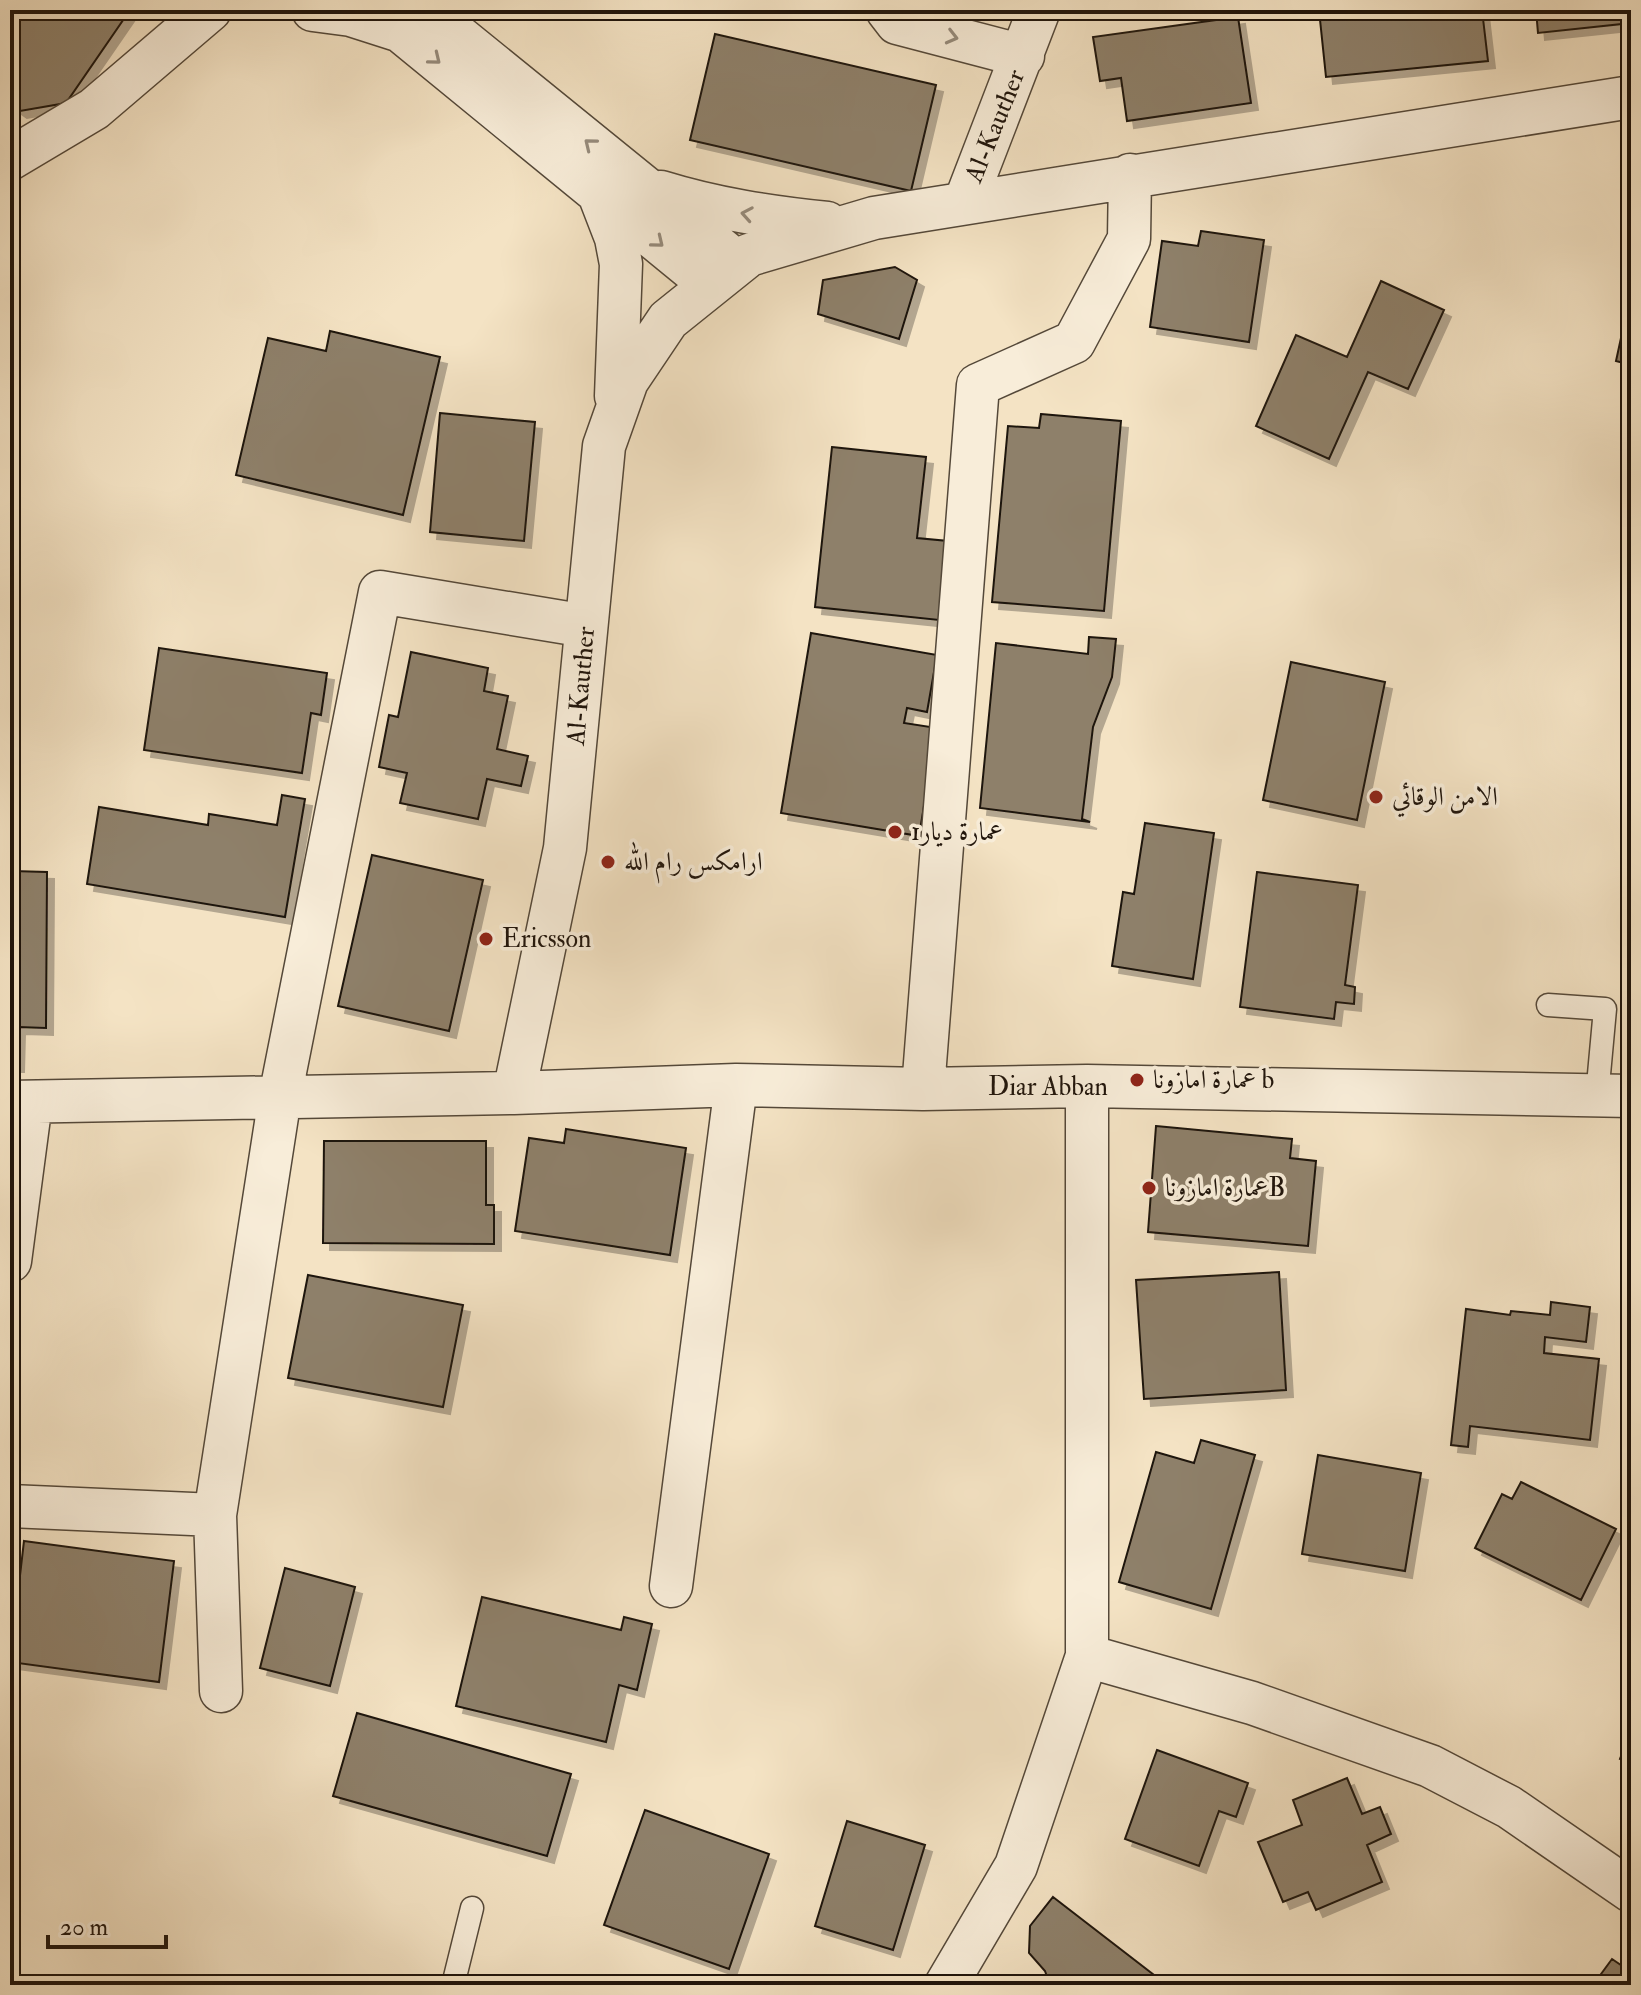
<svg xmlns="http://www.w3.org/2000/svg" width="1641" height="1995" viewBox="0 0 1641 1995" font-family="'IM FELL Double Pica',Amiri,serif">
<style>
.building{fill:#8e806b;stroke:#1f140b;stroke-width:2;filter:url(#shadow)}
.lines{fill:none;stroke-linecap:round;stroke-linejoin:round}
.service-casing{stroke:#544839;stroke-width:25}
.minor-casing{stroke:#544839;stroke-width:45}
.service{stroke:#f8edd9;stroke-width:22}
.minor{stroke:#f8edd9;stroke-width:42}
.oneway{stroke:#968b7c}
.poi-dot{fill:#8f2418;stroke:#f8edd9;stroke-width:3}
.labels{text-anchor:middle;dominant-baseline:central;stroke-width:7;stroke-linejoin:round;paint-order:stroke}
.street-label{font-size:26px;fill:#1f140b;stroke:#f8edd9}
.poi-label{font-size:26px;fill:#1f140b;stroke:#f8edd9;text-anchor:start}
</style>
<defs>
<filter id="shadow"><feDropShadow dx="7" dy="7" stdDeviation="0" flood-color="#0004"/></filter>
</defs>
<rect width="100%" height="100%" fill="#f4e3c4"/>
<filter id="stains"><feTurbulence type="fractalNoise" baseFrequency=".0025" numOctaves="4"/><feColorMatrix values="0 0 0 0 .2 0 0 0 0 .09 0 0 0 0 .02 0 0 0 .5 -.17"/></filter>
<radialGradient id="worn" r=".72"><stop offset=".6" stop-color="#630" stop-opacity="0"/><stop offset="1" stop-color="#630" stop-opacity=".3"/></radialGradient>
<!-- building -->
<path class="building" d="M10,10H130L66,103L20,111L10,104Z
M1319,10H1482L1488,61L1326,77Z
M1536,10H1631V23L1538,33Z
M1238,17L1251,103L1127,121L1121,78L1100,81L1093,37Z
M715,34L936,85L911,191L690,140Z
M1201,231L1264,240L1249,342L1150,327L1162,241L1198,246Z
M895,267L917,280L899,339L818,314L823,280Z
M1381,281L1444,310L1408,389L1368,372L1329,459L1256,426L1296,335L1347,357Z
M1624,324L1631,325V365L1616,361Z
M330,331L440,357L403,515L236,475L268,338L326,351Z
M440,413L535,422L524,541L430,532Z
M1041,414L1121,421L1104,611L992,602L1008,426L1039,428Z
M832,447L926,457L917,538L948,541L939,620L815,607Z
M811,633L937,655L927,712L907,708L904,723L937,728L919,836L781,813Z
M1089,637L1116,639L1112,677L1093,727L1082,819L1090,822L980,808L996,643L1088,654Z
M159,648L327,673L321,715L311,713L302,773L144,750Z
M411,652L488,668L484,691L508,696L497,749L528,756L521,786L487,779L478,819L400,803L407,773L379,767L389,715L398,717Z
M1291,662L1385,682L1357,820L1263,800Z
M282,795L305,799L285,917L87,884L99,807L208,825L209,814L277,825Z
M1145,823L1214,833L1193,979L1112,966L1123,892L1134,894Z
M372,855L483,880L449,1031L338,1006Z
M12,871L47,872L46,1028L18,1027L17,1065H10Z
M1257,872L1358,885L1345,985L1355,987L1354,1004L1336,1002L1334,1019L1240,1007Z
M1156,1126L1292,1139L1290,1158L1316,1161L1308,1246L1148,1232Z
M566,1129L686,1148L670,1255L515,1231L529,1138L564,1143Z
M324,1141H486V1205H494V1244L323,1243Z
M1279,1272L1286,1390L1144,1399L1136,1280Z
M308,1275L463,1305L443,1407L288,1378Z
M1551,1302L1590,1307L1586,1342L1545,1337L1544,1353L1599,1359L1590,1440L1470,1426L1468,1447L1451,1445L1466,1309L1510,1315L1511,1311L1550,1315Z
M1201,1440L1255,1455L1211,1609L1119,1582L1156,1452L1194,1463Z
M1318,1455L1421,1473L1405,1571L1302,1554Z
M1521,1482L1616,1529L1581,1600L1475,1548L1502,1494L1512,1499Z
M24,1541L174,1561L159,1682L10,1662Z
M285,1568L355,1587L330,1686L260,1668Z
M482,1597L621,1630L624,1617L652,1624L637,1690L619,1685L606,1742L456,1706Z
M357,1713L571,1774L547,1856L333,1796Z
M1631,1730V1763L1620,1759Z
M1157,1750L1248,1783L1236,1817L1219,1811L1199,1866L1125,1839Z
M1347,1778L1362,1814L1380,1807L1391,1834L1367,1845L1382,1882L1316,1910L1308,1892L1283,1902L1258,1842L1302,1825L1293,1800Z
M645,1810L769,1854L729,1969L604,1925Z
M847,1821L925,1845L893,1950L815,1926Z
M1053,1897L1167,1985H1050L1045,1971L1029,1953L1030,1926Z
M1612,1959L1631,1972V1985H1593Z"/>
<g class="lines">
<!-- service casing -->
<g class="service-casing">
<path id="service" d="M1548,1005L1605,1009L1597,1096
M453,1985L472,1908"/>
</g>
<!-- minor casing -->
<g class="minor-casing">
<path id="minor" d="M313,10L351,15L401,31
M375,10L711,285
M426,10L738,263
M887,10L897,23L1023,56
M10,159L94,109L210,10
M661,192C716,209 770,217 827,223
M599,194L616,238L621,264L616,396
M965,202L1039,10
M923,1089L978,385L1074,342L1129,239L1130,175
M514,1093L565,848L604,446L627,381L668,320L749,255L874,218L1631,97
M10,1102L514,1093L736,1085L923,1089L1087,1086L1631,1096
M10,1261L31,1102
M10,1506L215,1515
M671,1586L736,1085
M1087,1656L1252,1703L1430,1766L1509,1807L1631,1891
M221,1691L215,1515L280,1097L380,592L586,626
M946,1985L1016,1866L1087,1656V1086"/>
</g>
<!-- service -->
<use href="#service" class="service"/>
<!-- minor -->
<use href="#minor" class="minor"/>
</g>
<!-- one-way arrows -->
<defs><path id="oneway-chevron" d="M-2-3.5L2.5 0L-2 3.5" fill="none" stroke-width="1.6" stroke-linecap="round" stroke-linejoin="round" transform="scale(2)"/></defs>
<g class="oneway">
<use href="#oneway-chevron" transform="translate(952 37) rotate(14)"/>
<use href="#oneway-chevron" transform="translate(435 59) rotate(39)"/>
<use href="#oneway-chevron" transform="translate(590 144) rotate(-141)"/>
<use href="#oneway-chevron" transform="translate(747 214) rotate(-170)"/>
<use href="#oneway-chevron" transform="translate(658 242) rotate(39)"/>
</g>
<!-- markers -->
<g class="poi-dot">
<circle cx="1376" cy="797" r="8"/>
<circle cx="895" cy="832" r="8"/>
<circle cx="608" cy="862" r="8"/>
<circle cx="486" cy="939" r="8"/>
<circle cx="1137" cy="1080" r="8"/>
<circle cx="1149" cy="1188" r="8"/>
</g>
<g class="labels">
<!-- street labels -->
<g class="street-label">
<text transform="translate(995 126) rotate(-68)">Al-Kauther</text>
<text transform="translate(581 686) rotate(-85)">Al-Kauther</text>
<text x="1048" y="1087">Diar Abban</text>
</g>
<!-- poi labels -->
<g class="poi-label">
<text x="1392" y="797">الامن الوقائي</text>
<text x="911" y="832">عمارة ديار1</text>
<text x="624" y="862">ارامكس رام الله</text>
<text x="502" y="939">Ericsson</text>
<text x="1153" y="1080">عمارة امازونا b</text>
<text x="1165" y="1188">عمارة امازوناB</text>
</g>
</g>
<!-- margin -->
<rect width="1641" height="1995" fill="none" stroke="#f4e3c4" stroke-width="40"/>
<rect x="12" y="12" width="1617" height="1971" fill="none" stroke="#1f140b" stroke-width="4"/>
<rect x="20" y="20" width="1601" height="1955" fill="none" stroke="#1f140b" stroke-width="2"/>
<!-- scale -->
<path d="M48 1935v12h118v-12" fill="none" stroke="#1f140b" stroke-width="4"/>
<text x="60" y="1935" font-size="24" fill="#1f140b" stroke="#f8edd9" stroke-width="6" paint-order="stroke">20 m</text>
<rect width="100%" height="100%" filter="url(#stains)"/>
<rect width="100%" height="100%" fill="url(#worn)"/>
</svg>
